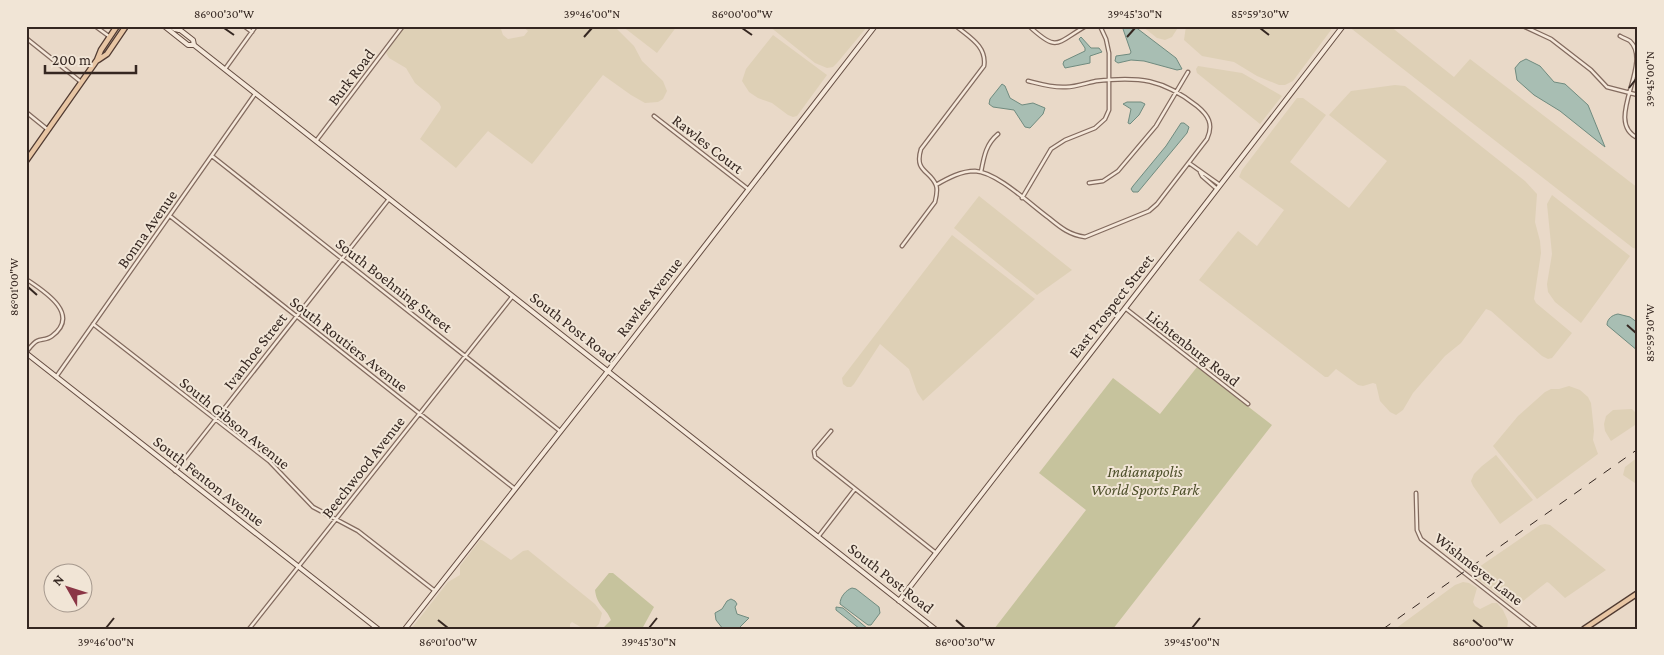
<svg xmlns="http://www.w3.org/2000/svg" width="1664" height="655" viewBox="0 0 1664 655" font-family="'Crimson Pro',serif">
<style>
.farmland{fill:#ded0b6}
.green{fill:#c6c39d}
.water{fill:#a8beb3;stroke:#708b7f}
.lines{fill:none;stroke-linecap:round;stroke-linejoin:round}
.street-casing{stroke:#836b5f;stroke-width:5}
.secondary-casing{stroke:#654d42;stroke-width:6}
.primary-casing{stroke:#513b32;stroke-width:7}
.street{stroke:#f5e8da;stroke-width:2.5}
.secondary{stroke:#f5e8da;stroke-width:4}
.primary{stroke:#e8c6a4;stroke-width:4.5}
.rail{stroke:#352721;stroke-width:1;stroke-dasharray:9 9;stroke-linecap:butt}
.ticks{fill:none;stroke:#352721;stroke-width:2}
.labels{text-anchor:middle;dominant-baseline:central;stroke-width:4;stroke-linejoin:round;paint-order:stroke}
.street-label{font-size:16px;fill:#352721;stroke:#f1e5d6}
.park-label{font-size:16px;font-style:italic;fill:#4d4f2a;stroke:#f1e5d6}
.neatline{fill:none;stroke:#352721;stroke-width:2}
.ticks-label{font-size:12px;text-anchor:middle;fill:#352721}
</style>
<rect width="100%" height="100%" fill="#e9d9c8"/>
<!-- farmland -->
<path class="farmland" d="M405,26H502L501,29L503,35L508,39L524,36L528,31L522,26H614L634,46L642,61L663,81L667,91L663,99L658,102L645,103L631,95L603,75L532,164L488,131L456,168L420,139L440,110L441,107L439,103L415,83L406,68L389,58L386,53L392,43Z
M622,26H677L657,53Z
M769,26H866L867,27L837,63L833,67L827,68L815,63Z
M1142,26H1179L1172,37L1165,40L1157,38Z
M1186,26H1331V30L1293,81L1285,85H1279L1257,76L1234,62L1202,56L1184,40Z
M1348,26H1390L1454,77L1470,59L1638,188V249L1633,248Z
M773,35L827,75L797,116L793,117L788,115L772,103L758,98L749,92L742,81L746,69Z
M1198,66L1242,73L1282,96L1260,124L1197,73L1196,69Z
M1395,85L1405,86L1409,89L1525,181L1537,194L1535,222L1540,241L1541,253L1534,299L1536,303L1572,333L1552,358L1548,359L1542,356L1491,311L1486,309L1461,343L1445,356L1413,393L1403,410L1396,415L1390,412L1380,401L1376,384L1373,383L1363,386L1358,385L1336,369L1328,377H1325L1199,280L1238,231L1257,246L1284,210L1239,177L1242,170L1297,98H1303L1326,115L1290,162L1349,208L1387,161L1329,115L1351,91Z
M1552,195L1630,256L1581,323L1555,302L1548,292L1547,284L1552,254L1547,204Z
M979,196L1072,270L1037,295L954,228Z
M952,235L1035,299L923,401L917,392L909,369L880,344L854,384L851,387H847L843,384L842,378Z
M1569,386L1580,390L1588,397L1591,403L1594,431L1593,440L1598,454L1537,499L1493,446L1518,416L1545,392L1551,389H1559Z
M1632,409L1638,415V423L1611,441L1605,431L1604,424L1606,416L1613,410Z
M1496,455L1533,500L1500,524L1473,486L1471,481L1474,474L1482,466Z
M1638,457V485L1623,475L1625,467Z
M1545,524L1550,525L1606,570L1565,598L1549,583L1547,582L1523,601L1517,604H1511L1478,579L1475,575V572L1479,567L1540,525Z
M480,540H482L511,560L523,551L528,550L595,604L602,613L599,624L594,629H584L572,622L570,624V629H411L448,582L460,575V566Z
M1463,582L1469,583L1477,588L1473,602L1475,606L1480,609L1492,603H1497L1503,610L1508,621L1507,629H1395L1455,585Z"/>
<!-- green -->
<path class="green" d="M1197,367L1272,425L1113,629H994L1086,510L1039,473L1113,378L1160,414Z
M609,573H613L654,607L642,629H602L611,620C606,607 597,607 595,590Z"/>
<!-- water -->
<path class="water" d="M1122,26H1134L1176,58L1182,69L1177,70L1144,61L1131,60L1118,63L1115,61L1116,56L1130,54L1131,52Z
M1081,37L1091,48H1099L1102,52L1090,56V63L1065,68L1063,64L1064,61L1085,51V48L1079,39Z
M1526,59L1540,66L1554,82L1565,84L1588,105L1605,147L1560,111L1534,95L1517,80L1515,68L1520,62Z
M1002,84L1005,86L1010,98L1022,105L1033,103L1045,108L1043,114L1030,128L1025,127L1014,110L993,107L989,104L990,99Z
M1127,102H1141L1145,104L1139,115L1130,124L1128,123L1131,109L1123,104Z
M1181,123H1184L1189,127L1187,133L1138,192H1133L1131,189L1133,186L1166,146Z
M1618,314L1630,317L1638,323V351L1607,325C1607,319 1612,315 1618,314Z
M852,588L856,589L879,607L880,613L871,625H868L840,604C840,597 846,590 852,588Z
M731,599L735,601L737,604L735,607L737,614L749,618L738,629H723L716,620L715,613L722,609L727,601Z
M836,607L843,608L868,629H860L836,610Z"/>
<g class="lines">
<!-- street casing -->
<g class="street-casing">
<path id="street" d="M95,26L110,37
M244,26L252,32
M1029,26C1058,53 1056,43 1086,26
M1523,26L1551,39L1591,70L1607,87L1638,95
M1620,36C1623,38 1627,39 1630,41C1654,64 1602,122 1638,138
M26,38L81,82
M225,69L256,26
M26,112L47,129
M654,116L748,189
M316,141L403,26
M212,156L560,431
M1189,163L1220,185
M981,172C984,156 986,144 998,134
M1200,172L1202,176L1217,189
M1089,183L1103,181L1118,171L1156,126L1188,72
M936,185C948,178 961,171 975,171C997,172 1031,205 1049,218C1061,228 1070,235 1085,237L1149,211L1157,204L1207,139C1214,124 1208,115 1197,106C1163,79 1139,76 1096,81C1086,83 1076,87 1066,87C1053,88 1040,84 1028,81
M1022,198L1051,149L1065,140L1095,128L1105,119L1109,110V53L1106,39L1100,26
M170,216L515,489
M902,246L935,202C936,198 938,190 936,185C930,170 914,172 921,149L984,66C987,46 969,37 956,26
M1125,308L1248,404
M93,324L269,461L313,507L358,531L435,591
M26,352C29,349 33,343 37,341C41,339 47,340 52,336C80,315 47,293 29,281
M56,377L255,94
M831,431L814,451L815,457L936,553
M175,471L389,199
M1416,493L1417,530L1421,539L1536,629
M818,537L855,489
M249,629L512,297"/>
</g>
<!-- secondary casing -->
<g class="secondary-casing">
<path id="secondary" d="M164,26L188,45H194
M170,26L175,29L179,30
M175,26L193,40L194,45L935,629
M26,353L378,629
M899,601L1343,26
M405,629L608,371L875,26"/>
</g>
<!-- primary casing -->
<g class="primary-casing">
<path id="primary" d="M98,60L107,54L126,26
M26,161L97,60L101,50L117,26
M1584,629L1638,593"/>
</g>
<!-- street -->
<use href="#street" class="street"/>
<!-- secondary -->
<use href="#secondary" class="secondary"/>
<!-- primary -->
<use href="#primary" class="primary"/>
<!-- rail -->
<path class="rail" d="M1383,629L1638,449"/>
</g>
<!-- ticks -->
<path class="ticks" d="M224,28L234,35M742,28L752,35M1260,28L1269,35M584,37L592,28M1127,37L1135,28M1629,88L1636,79M28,287L37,295M1627,325L1636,333M438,620L448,628M956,620L965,628M1473,620L1483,628M106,628L114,618M649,628L657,618M1192,628L1200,618"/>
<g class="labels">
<!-- street labels -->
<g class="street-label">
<text transform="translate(351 77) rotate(-53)">Burk Road</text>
<text transform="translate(708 144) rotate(38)">Rawles Court</text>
<text transform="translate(147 229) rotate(-55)">Bonna Avenue</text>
<text transform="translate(394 285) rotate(38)">South Boehning Street</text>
<text transform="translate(649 297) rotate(-52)">Rawles Avenue</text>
<text transform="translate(1111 306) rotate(-52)">East Prospect Street</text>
<text transform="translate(573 327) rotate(38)">South Post Road</text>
<text transform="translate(349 344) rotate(38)">South Routiers Avenue</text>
<text transform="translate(1193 348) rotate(38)">Lichtenburg Road</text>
<text transform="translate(255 351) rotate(-52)">Ivanhoe Street</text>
<text transform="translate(235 423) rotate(39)">South Gibson Avenue</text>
<text transform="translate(363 467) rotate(-52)">Beechwood Avenue</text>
<text transform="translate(209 481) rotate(38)">South Fenton Avenue</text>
<text transform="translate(1479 569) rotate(38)">Wishmeyer Lane</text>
<text transform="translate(891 578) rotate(38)">South Post Road</text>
</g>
<!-- park labels -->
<g class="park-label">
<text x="1145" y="471">Indianapolis<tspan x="1145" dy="18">World Sports Park</tspan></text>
</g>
</g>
<!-- border -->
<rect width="1664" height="655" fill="none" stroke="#f1e5d6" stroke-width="55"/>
<!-- north arrow -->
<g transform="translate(68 588) rotate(309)"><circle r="24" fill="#f1e5d6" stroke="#a6998e"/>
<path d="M0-4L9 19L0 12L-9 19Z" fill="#8b3646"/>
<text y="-8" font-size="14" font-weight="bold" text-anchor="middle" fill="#352721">N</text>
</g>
<!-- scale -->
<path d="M45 65v8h91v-8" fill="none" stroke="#352721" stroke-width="2.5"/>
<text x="52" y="65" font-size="15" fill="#352721" stroke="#f1e5d6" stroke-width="4" paint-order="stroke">200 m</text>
<rect x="28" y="28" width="1608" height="600" class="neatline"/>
<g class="ticks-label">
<text x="224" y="18">86°00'30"W</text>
<text x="592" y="18">39°46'00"N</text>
<text x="742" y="18">86°00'00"W</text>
<text x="1135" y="18">39°45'30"N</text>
<text x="1260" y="18">85°59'30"W</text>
<text transform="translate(1650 79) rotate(-90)" y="4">39°45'00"N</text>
<text transform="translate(14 287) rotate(-90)" y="4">86°01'00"W</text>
<text transform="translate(1650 333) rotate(-90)" y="4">85°59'30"W</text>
<text x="106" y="646">39°46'00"N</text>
<text x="448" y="646">86°01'00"W</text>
<text x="649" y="646">39°45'30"N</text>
<text x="965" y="646">86°00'30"W</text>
<text x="1192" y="646">39°45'00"N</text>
<text x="1483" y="646">86°00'00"W</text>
</g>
</svg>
